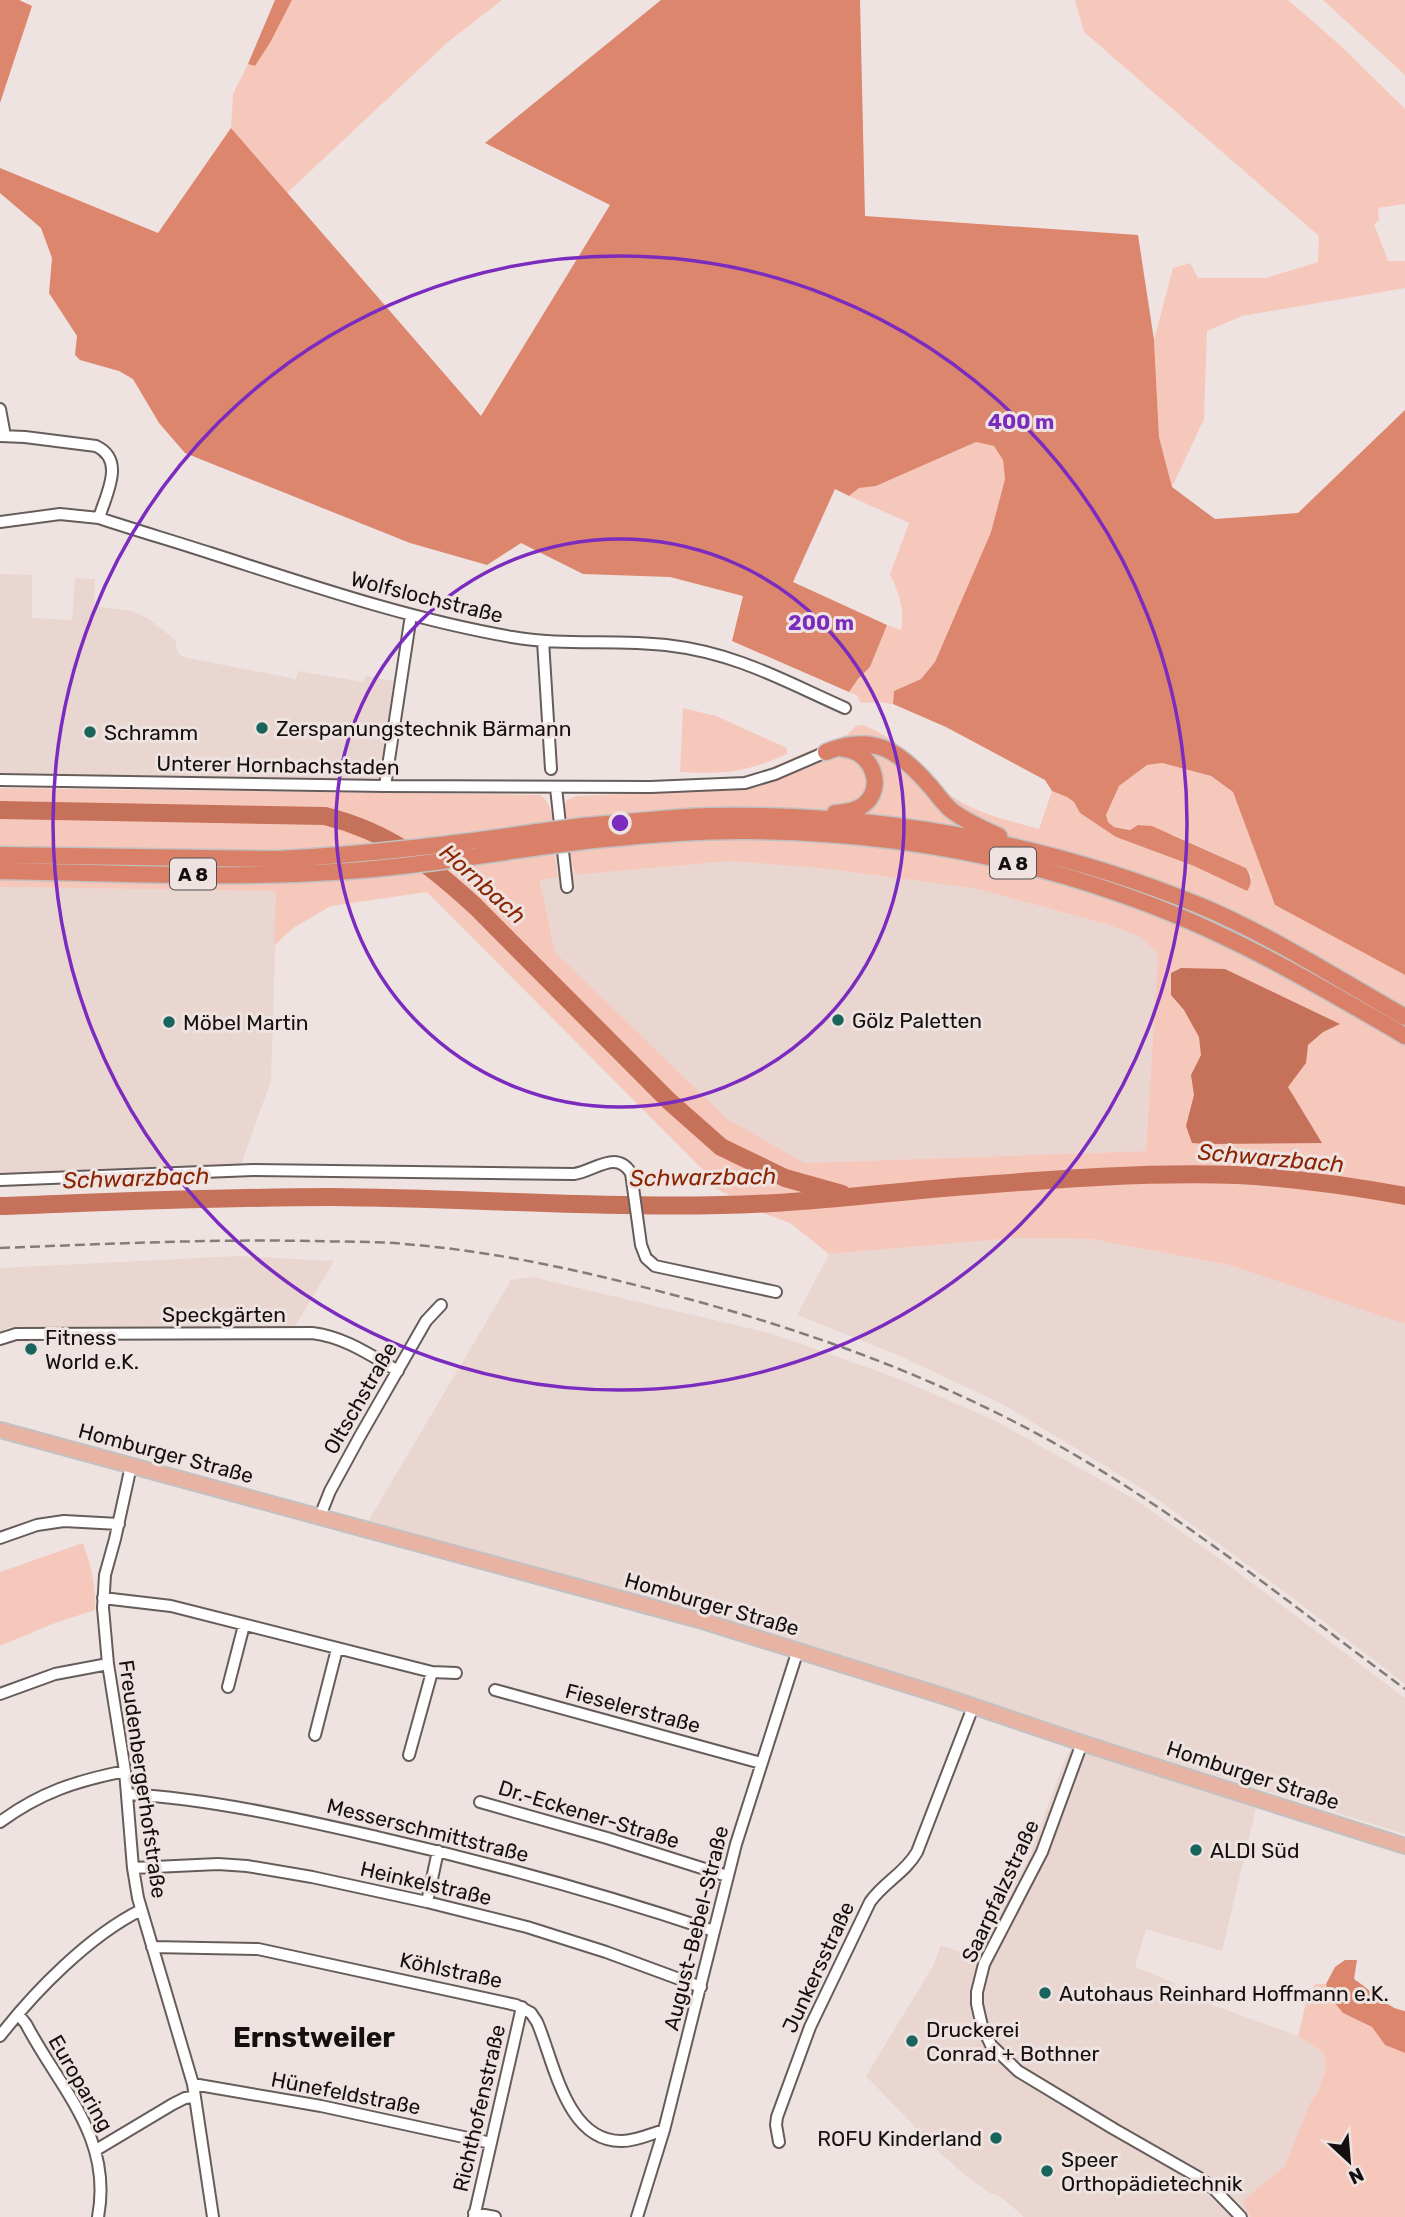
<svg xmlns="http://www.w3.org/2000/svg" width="1405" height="2217" viewBox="0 0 1405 2217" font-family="Rubik,sans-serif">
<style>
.built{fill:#e9d6d1}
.green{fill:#f6c8bc;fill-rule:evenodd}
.forest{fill:#dd866e}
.water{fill:#c6715a}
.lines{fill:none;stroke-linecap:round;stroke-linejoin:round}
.river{stroke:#c6715a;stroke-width:18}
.minor-casing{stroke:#665d5a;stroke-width:14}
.major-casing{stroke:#c2c1c1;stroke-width:18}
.highway-casing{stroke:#c2c1c1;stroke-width:19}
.minor{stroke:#fff;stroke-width:10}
.major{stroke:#e9b3a4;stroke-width:14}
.highway{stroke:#db8068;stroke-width:16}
.rail{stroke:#847c7a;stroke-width:2.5;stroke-dasharray:10 5;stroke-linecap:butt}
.highway-bridge-casing{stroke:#c2c1c1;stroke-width:19;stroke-linecap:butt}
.highway-bridge{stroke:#db8068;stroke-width:16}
.ring{fill:none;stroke:#7b2cbf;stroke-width:3.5}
.poi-dot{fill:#19645d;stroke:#eee3e0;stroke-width:2.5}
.labels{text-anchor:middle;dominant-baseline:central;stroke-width:6;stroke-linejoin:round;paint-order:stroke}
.shield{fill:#eee3e0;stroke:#554f4e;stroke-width:2}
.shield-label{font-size:19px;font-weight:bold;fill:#14100f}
.street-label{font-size:21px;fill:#14100f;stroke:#eee3e0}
.poi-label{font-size:21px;fill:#14100f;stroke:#eee3e0;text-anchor:start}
.water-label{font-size:23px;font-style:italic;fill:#8b2402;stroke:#eee3e0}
.district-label{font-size:28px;font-weight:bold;fill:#14100f;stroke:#eee3e0}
.centre{fill:#7b2cbf;stroke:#eee3e0;stroke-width:3.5}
.ring-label{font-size:21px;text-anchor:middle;font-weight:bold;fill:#7b2cbf;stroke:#eee3e0;stroke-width:6;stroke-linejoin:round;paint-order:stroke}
</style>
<rect width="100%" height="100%" fill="#eee3e0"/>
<!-- built -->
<path class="built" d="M0,574L32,575V618L72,620L75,578L95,579L94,606L132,611L150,620L175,640L178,653L183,657L296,679L298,671L363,682L366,676L395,681L379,780L0,773Z
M569,852L573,872L576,875L730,861L829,869L978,889L1106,924L1139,936L1158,952L1146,1151L805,1163L726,1119L555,952L540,879L558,877L554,854Z
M0,887L277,891L271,1081L236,1178L0,1185Z
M1015,1238L1091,1239L1229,1265L1405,1324V1684L1277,1586L1143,1489L1004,1405L900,1356L797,1315L829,1254Z
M238,1256L334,1261L294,1328L53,1331L9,1327L0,1332V1268Z
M532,1277L773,1334L897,1378L996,1421L1136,1500L1216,1556L1405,1698V1834L706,1617L366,1525L511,1280Z
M1071,1748L1112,1759L1256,1808L1222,1951L1146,1929L1135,1967L1175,1983L1174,1991L1298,2036L1324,2053L1326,2068L1318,2091L1311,2101L1284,2167L1244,2205L1251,2217H1024L1001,2197L988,2192L965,2175L939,2152L866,2076L933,1966L941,1945L975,1957L1030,1855L1062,1767Z"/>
<!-- green -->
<path class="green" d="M292,0H502L448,42L287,193L231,128L233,94L248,64L255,66L270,43Z
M1075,0H1288L1341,46L1405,109V204L1378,208L1379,221L1374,224L1388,261H1405V288L1242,316L1207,331L1204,419L1172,487L1159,437L1154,340L1173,268L1190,263L1198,278H1266L1318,262L1319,236L1084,32Z
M1323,0H1405V75Z
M976,442L994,446L1003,460L1005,479L991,532L935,662L921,679L894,691L893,704L879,702L861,703L857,695L849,692L858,679L870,667L887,625L901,630C905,609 899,594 890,574L909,523L849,496L859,488L876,486Z
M683,708L716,716L787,748V754C744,773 726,774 680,772Z
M863,725C878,731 892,739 905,750C924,764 936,786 956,799C981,815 1011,821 1039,829L1052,791L1067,797L1074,802L1080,813L1116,837L1194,866L1247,891L1252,877L1246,868L1172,834L1114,827L1108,822L1106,815L1119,786L1147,765L1162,763L1210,776L1233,792L1275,905L1405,975V1324L1229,1265L1091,1239L1015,1238L829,1254L790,1223L768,1215L703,1182L706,1173L427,892L331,906L293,928L274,946L276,891L0,887V788L540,795C550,801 550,810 553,821L536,823L540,856L554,854L558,877L540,880L555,952L727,1119L805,1163L1146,1151L1158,953L1139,936L1106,924L978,889L829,869L730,861L575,875L569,852L586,850L582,818L566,819L564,806L567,800L576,796L746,789L744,776L768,769L848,734L856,726ZM449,835L483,864L392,875L363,845Z
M83,1543C91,1566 96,1585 95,1610L55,1623L0,1646V1572Z
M1315,1984H1326L1329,1996L1343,2013L1372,2027L1385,2045L1405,2053V2217H1251L1244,2205L1245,2199L1284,2167L1311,2101L1318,2091L1326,2068L1324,2053L1298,2036L1306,2003Z"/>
<!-- forest -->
<path class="forest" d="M0,0H19L32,6L0,103Z
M275,0H292L270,43L255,66L248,64Z
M661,0H860L865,216L1138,235L1154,340L1159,437L1172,487L1215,519L1298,513L1405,410V975L1275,905L1233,792L1211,776L1162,763L1147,765L1119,786L1106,815L1108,822L1114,827L1130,830L1138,825L1152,826L1246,868C1251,877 1253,882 1247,891L1194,866L1116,837L1080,813L1074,802L1067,797L1052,791L1045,780L946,727L893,704L894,691L921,679L935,662L991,532L1005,479L1003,460L994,446L976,442L876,486L859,488L849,496L835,489L793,582L887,625L870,667L858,679L849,692L732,641L743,596L670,577L583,574L521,543L487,565L410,543L185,453L159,423L133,379L119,371L80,360L75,355L77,336L49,293L52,258L41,228L0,193V168L158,233L231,128L481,416L610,205L485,143Z
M1345,1960H1357L1354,1979C1371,1990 1386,2008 1405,2011V2053L1385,2045L1372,2027L1343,2013L1329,1996L1326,1984L1335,1967Z"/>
<!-- water -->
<path class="water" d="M1181,968L1225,969L1340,1024L1323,1032L1308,1045L1306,1063L1288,1087L1322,1143L1206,1144L1192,1143L1186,1126L1194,1095L1191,1075L1201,1055L1199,1037L1184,1010L1171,995V973Z"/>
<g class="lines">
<!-- river -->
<path class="river" d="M0,810L325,816C389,832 428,863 475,906L669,1101L721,1147L785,1178L842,1194
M0,1206C111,1202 222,1197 332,1197C462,1198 592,1208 721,1205C804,1204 886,1192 968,1186C1057,1179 1147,1172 1237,1175C1292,1178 1350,1186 1405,1196"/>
<!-- minor casing -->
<g class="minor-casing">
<path id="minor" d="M0,409L5,436
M0,436L25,437L96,446C126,460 106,494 99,518
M0,522L60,514L99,518C135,530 173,541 210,553C310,585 408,619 512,637C563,646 614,639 666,645C736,653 782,680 845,708
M543,641L551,769
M0,780L385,786L651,787L745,783L775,774L826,752
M385,786L411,615
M556,788L567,887
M0,1180L253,1170L574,1174C595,1171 616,1149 631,1173L641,1245L646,1258L655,1266L776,1292
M0,1339L16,1334L312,1333C345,1337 370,1355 398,1371
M131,1466L115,1539L105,1575L103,1608L108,1664L125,1771L133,1868L138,1898L193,2084L213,2217
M320,1516L330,1491L360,1436L426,1321L441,1305
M0,1538L37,1525L64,1521L119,1524
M103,1598L171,1606L432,1672L456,1673
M228,1687L244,1625
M495,1690L761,1763
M0,1694L55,1674L108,1664
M315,1735L337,1649
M1082,1743L1042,1852L984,1964L977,1992V2004L982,2026L991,2045L1018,2071L1114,2129L1198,2177L1213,2188L1241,2217
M409,1755L432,1672
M127,1794C212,1799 294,1818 377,1837C491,1863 603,1894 714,1931
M480,1802L607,1838L727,1876
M0,1822C41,1792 76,1781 125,1771
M133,1868L218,1864L247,1866L312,1877L427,1902L527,1927L606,1952L701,1987
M427,1902L438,1851
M152,1947L258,1949L516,2005L531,2013L537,2022C554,2061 566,2142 622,2141C637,2141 650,2134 664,2130
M18,2014L26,2024C60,2089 113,2137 98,2217
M0,2036C35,1991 89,1936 141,1910
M193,2084L321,2106L491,2143
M779,2142L776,2125L777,2117L810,2027L870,1902C883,1883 906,1872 917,1852L973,1707
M96,2150L173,2104L185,2098L194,2097
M474,2213L495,2217
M474,2217L522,2007
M637,2217L664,2130L736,1844L798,1650"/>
</g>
<!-- major casing -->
<g class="major-casing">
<path id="major" d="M0,1430L699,1620L946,1697L1082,1743L1405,1846"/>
</g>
<!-- highway casing -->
<g class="highway-casing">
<path id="highway" d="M826,752C873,733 899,750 930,786C937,794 943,803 951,810C965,821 983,829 999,836
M835,813C844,812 854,812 862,806C887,789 872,751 844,749
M583,826C625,823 668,817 710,816C878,813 1045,842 1201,906C1272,936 1338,979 1405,1017
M585,841C640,836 695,830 750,831C875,832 1001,852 1120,894C1221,928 1313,982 1405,1036
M0,855L277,859C365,855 451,844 537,832
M0,871C111,873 223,879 334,872C403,868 471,857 539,847"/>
</g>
<!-- minor -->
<use href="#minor" class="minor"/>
<!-- major -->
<use href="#major" class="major"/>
<!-- highway -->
<use href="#highway" class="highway"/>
<!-- rail -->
<path class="rail" d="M0,1248C104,1244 208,1239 313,1241C343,1242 374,1241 404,1244C493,1251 580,1270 666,1293C804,1329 938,1377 1063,1448C1184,1517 1293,1606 1405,1689"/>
<!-- highway-bridge casing -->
<g class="highway-bridge-casing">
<path id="highway-bridge" d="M537,832L583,826
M539,847L585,841"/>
</g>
<!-- highway-bridge -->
<use href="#highway-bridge" class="highway-bridge"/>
</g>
<!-- distance rings -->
<g class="ring">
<circle cx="620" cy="823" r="284"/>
<circle cx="620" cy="823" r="567"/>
</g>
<!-- markers -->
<g class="poi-dot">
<circle cx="262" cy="728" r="7"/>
<circle cx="90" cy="732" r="7"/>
<circle cx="838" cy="1020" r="7"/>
<circle cx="169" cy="1022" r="7"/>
<circle cx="31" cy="1349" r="7"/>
<circle cx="1196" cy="1850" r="7"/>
<circle cx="1045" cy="1993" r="7"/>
<circle cx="912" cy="2041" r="7"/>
<circle cx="996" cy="2138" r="7"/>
<circle cx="1047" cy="2171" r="7"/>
</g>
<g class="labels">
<!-- shield labels -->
<g class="shield">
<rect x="990" y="847.5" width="46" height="31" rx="5"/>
<rect x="170" y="858.5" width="46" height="31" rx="5"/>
</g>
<g class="shield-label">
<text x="1013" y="863">A 8</text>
<text x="193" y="874">A 8</text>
</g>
<!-- street labels -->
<g class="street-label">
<text transform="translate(427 597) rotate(14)">Wolfslochstraße</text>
<text transform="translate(278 765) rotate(1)">Unterer Hornbachstaden</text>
<text x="224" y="1314">Speckgärten</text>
<text transform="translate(360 1398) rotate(-60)">Oltschstraße</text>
<text transform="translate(166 1453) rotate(15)">Homburger Straße</text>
<text transform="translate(712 1604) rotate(16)">Homburger Straße</text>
<text transform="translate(633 1708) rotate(15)">Fieselerstraße</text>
<text transform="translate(1253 1775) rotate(18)">Homburger Straße</text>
<text transform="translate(143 1779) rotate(82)">Freudenbergerhofstraße</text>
<text transform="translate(589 1814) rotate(17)">Dr.-Eckener-Straße</text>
<text transform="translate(428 1830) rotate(14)">Messerschmittstraße</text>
<text transform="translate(426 1883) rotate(13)">Heinkelstraße</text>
<text transform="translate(1000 1891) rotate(-65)">Saarpfalzstraße</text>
<text transform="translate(696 1928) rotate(-76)">August-Bebel-Straße</text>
<text transform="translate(818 1967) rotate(-65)">Junkersstraße</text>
<text transform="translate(451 1970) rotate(12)">Köhlstraße</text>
<text transform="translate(81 2083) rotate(60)">Europaring</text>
<text transform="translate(346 2093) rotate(11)">Hünefeldstraße</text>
<text transform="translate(479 2108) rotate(-77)">Richthofenstraße</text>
</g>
<!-- poi labels -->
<g class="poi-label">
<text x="276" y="728">Zerspanungstechnik Bärmann</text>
<text x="104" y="732">Schramm</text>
<text x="852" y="1020">Gölz Paletten</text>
<text x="183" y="1022">Möbel Martin</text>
<text x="45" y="1337">Fitness<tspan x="45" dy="24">World e.K.</tspan></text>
<text x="1210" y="1850">ALDI Süd</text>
<text x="1059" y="1993">Autohaus Reinhard Hoffmann e.K.</text>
<text x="926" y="2029">Druckerei<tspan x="926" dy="24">Conrad + Bothner</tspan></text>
<text x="982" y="2138" text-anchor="end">ROFU Kinderland</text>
<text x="1061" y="2159">Speer<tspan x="1061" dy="24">Orthopädietechnik</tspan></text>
</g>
<!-- water labels -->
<g class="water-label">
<text transform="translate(483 884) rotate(42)">Hornbach</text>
<text transform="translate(1271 1158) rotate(5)">Schwarzbach</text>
<text transform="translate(703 1177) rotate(-1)">Schwarzbach</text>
<text transform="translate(136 1178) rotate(-2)">Schwarzbach</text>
</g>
<!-- district labels -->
<g class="district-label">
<text x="314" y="2037">Ernstweiler</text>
</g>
</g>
<circle cx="620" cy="823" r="10" class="centre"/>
<g class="ring-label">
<text x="1021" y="429">400 m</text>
<text x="821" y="630">200 m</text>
</g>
<!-- north arrow -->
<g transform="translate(1349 2161) rotate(154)" stroke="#eee3e0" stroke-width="5" paint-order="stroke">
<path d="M0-5L12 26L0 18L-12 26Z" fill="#14100f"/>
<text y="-10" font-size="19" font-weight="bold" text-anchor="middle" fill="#14100f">N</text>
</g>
</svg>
